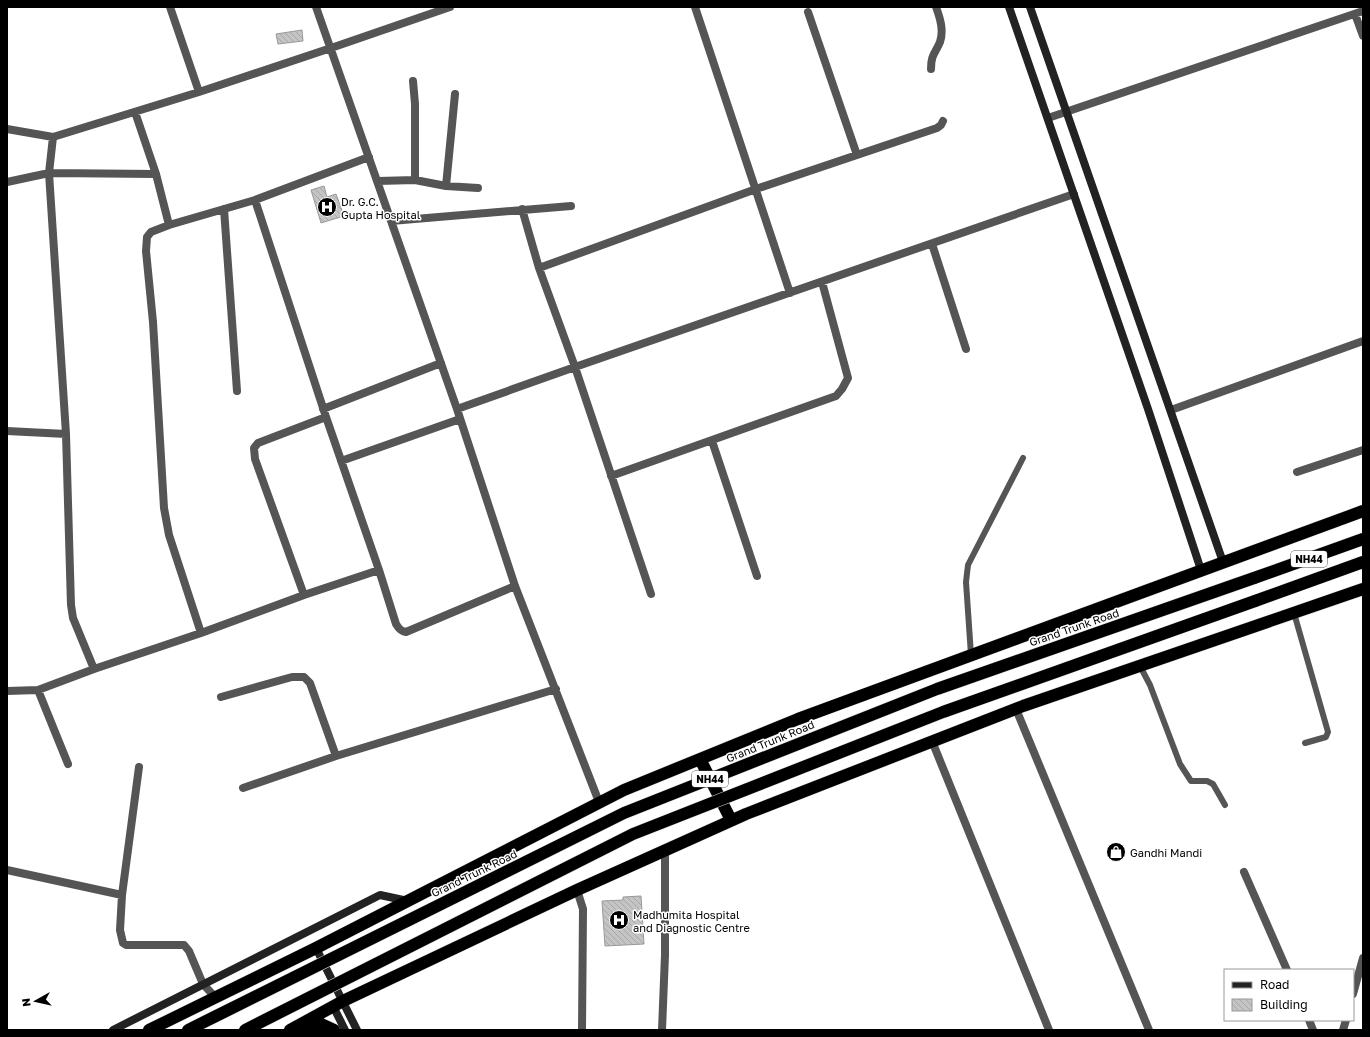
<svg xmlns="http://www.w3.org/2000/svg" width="1370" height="1037" viewBox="0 0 1370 1037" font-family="'Golos Text',sans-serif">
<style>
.building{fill:url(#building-back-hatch);stroke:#999}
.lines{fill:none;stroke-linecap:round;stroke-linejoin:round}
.highway-casing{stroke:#dbdbdb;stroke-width:13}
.lane{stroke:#555;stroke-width:6}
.street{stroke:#555;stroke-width:8}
.secondary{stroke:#222;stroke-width:8}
.highway{stroke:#000;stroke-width:12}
.highway-bridge-casing{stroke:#dbdbdb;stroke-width:13;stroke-linecap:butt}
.highway-bridge{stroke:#000;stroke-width:12}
.labels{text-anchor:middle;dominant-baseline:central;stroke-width:3;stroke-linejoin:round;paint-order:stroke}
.shield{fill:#fff;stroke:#4c4c4c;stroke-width:1}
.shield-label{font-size:10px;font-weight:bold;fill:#000}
.poi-label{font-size:11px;fill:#000;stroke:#fff;text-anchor:start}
.street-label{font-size:11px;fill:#000;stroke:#fff}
</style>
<defs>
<pattern id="building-back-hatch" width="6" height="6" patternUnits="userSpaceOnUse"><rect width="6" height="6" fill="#c4c4c4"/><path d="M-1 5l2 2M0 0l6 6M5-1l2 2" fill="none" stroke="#a7a7a7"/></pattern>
</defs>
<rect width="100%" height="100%" fill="#fff"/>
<!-- building -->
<path class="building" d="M302,30L303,41L278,44L276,34Z
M324,186L327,197L336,194L344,216L321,223L311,190Z
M641,896L644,944L605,946L602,901L623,900V897Z"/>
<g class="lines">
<!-- highway casing -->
<g class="highway-casing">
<path id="highway" d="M1254,578L1363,539
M1255,601L1363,562
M700,759L731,820
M304,1023L321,1024L334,1030
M149,1030L316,948L624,790L798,719L1363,511
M290,1030L343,1001L577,890L746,814L1023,706L1363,589"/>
</g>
<!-- lane -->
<path class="lane" d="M1294,613L1328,732L1326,737L1305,743
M971,655L966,582L968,565L1023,458
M1140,666L1150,685L1180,764L1191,781H1207L1213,784L1225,805"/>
<!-- street -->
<path class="street" d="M170,7L199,92
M316,7L457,409L515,586L599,802
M695,7L790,293
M808,12L857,155
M1355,14L1363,36
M931,69C931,54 935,54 940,42C944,30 940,18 936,7
M413,81L415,104V180
M135,112L156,174L169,225
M1048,118L1363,11
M7,129L53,137L199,92L331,48L450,7
M53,137L49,173L66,434L71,605L73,618L94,669
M378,181L415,180L446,186L478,188
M7,182L49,173L156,174
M446,186L455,94
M255,200L326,417L379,570L396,624C399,629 401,631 406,632L515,586
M224,209L237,391
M522,209L539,268L575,367L651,594
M391,221L571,206
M932,244L966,349
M539,268L756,189L937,128L941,125L943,121
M323,409L441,363
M457,409L575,367L1074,194
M1171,410L1363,341
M7,431L66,434
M712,441L757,576
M341,461L460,419
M1297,472L1363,450
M611,476L836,396L842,389L848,378L822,282
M304,595L255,459L254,448L258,443L326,417
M201,633L169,535L164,508L153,322L146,251L147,237L151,232L169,225L255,200L369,157
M38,690L68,764
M7,691L38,690L94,669L201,633L304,595L379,570
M221,697L292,677H304L310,683L336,756
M1016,709L1149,1030
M932,741L1049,1030
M139,767L122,895L120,930L123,943L126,945H184L189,951L203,984L215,997
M243,788L336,756L556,689
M7,870L122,895
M1244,872L1287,970
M577,890L583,909L582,1030
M1353,994L1363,958
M1309,1020L1313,1030
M662,1030L665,955V850
M1343,1030L1346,1020"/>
<!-- secondary -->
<path class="secondary" d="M1009,7L1148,409L1201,570
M1030,7L1223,562
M316,948L357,1030
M333,1006L345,1030
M113,1030L380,895L408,901"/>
<!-- highway -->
<use href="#highway" class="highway"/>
<!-- highway-bridge casing -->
<g class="highway-bridge-casing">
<path id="highway-bridge" d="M188,1030L624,813L937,689L1254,578
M245,1030L633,834L943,712L1255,601"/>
</g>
<!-- highway-bridge -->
<use href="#highway-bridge" class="highway-bridge"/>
</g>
<!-- icons -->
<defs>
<g id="hospital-disc" transform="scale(1)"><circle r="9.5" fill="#000" stroke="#fff"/><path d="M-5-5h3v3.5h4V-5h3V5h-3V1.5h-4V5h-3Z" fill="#fff"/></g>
<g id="shop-disc" transform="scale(1)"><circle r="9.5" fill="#000" stroke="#fff"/><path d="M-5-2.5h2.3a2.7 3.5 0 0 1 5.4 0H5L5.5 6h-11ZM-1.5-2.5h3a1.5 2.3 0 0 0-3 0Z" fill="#fff"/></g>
</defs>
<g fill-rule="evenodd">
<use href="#hospital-disc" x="327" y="207"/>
<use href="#shop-disc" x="1116" y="852"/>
<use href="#hospital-disc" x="619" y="920"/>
</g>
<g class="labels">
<!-- shield labels -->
<g class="shield">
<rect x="1291" y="551" width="36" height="16" rx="3"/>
<rect x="692" y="771" width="36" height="16" rx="3"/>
</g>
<g class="shield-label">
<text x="1309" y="559">NH44</text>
<text x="710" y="779">NH44</text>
</g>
<!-- poi labels -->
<g class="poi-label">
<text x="341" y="201">Dr. G.C.<tspan x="341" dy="13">Gupta Hospital</tspan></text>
<text x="1130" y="852">Gandhi Mandi</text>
<text x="633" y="914">Madhumita Hospital<tspan x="633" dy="13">and Diagnostic Centre</tspan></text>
</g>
<!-- street labels -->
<g class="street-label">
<text transform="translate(1074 627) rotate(-19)">Grand Trunk Road</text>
<text transform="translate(770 741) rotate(-22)">Grand Trunk Road</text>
<text transform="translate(474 873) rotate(-26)">Grand Trunk Road</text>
</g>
</g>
<!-- border -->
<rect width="1370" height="1037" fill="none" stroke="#000000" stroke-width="16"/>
<!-- legend -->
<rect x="1224" y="969" width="130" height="52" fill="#ffffff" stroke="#999999"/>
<rect x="1232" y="982" width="20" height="6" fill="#222222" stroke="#999999"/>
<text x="1260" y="989" font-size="12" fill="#000000">Road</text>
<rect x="1232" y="999" width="20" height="12" fill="url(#building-back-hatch)" stroke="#999999"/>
<text x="1260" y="1009" font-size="12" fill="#000000">Building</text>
<!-- north arrow -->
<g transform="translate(36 1001) rotate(262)" stroke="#ffffff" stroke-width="3" paint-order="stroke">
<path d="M0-3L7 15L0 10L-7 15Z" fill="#000000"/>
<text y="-6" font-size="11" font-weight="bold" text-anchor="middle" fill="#000000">N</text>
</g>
</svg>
